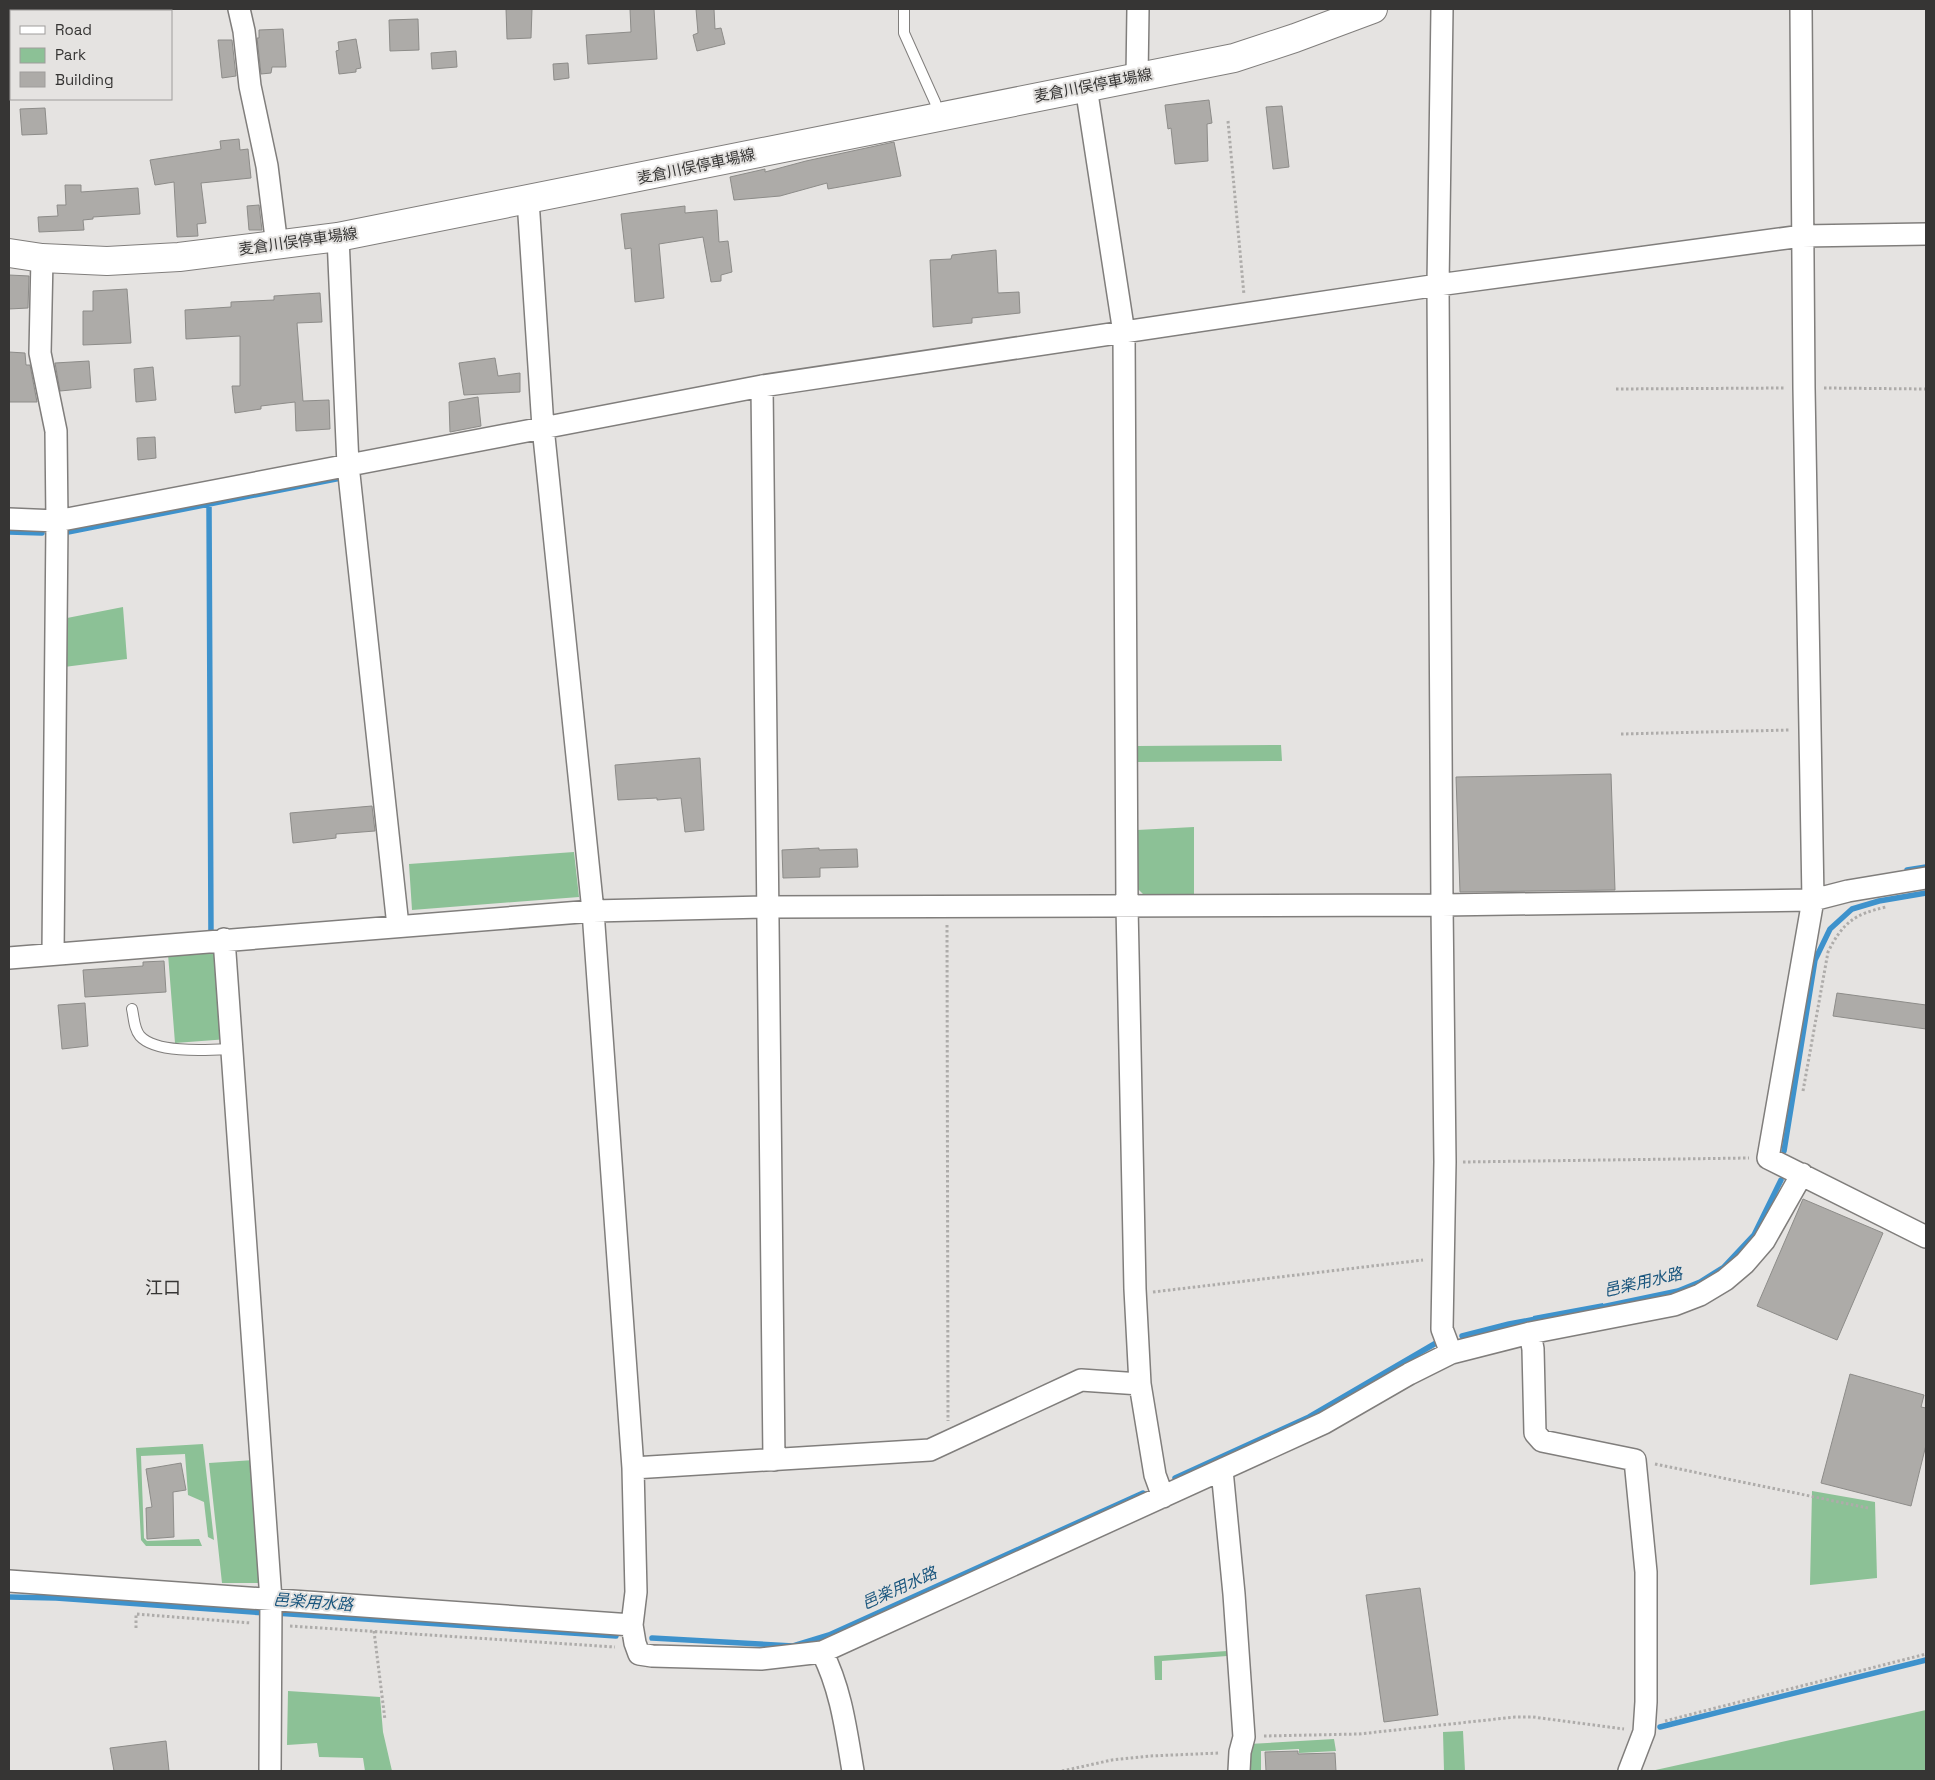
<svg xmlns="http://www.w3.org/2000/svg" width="1935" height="1780" viewBox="0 0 1935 1780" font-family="'Space Grotesk','Noto Sans JP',sans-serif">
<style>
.green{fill:#8cc196}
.water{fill:#3e92cc}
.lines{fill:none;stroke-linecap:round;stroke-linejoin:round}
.stream{stroke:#3e92cc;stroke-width:5.5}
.building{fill:#adaba8;stroke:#8d8c89}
.service-casing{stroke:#807e7c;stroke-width:12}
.minor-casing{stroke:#807e7c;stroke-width:24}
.secondary-casing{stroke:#807e7c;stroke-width:30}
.path{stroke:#aeacaa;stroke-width:3;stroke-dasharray:2.5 2.5;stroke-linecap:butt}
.service{stroke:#fff;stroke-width:10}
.minor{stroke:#fff;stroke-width:21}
.secondary{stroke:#fff;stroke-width:28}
.labels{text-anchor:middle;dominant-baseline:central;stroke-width:4;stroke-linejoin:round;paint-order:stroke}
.street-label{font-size:15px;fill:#363534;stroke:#e5e3e1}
.water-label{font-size:16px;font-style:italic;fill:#19557d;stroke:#e5e3e1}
.quarter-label{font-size:18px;fill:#363534;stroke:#e5e3e1}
</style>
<rect width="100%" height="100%" fill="#e5e3e1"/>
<!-- green -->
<path class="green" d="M123,607L127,659L64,667L67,618Z
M1281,745L1282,761L1137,762V746Z
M1194,827V894H1143L1137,888V830Z
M574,852L579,897L412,910L409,864Z
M217,951L228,1039L175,1043L168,954Z
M203,1444L214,1540L208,1537L204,1502L188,1495L185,1454L141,1456L144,1538L147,1541L199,1539L202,1546H146L141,1540L136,1448Z
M254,1460L262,1583H222L209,1463Z
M1812,1491L1875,1502L1877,1578L1810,1585Z
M1227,1651V1656L1162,1661V1680H1155L1154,1656Z
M288,1691L380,1697L383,1732L392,1771H365L363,1758L319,1757L317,1743L287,1745Z
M1926,1710V1771H1651Z
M1463,1731L1465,1771H1444L1443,1732Z
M1334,1739L1336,1751L1299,1753V1749L1261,1751V1771H1247L1249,1744Z"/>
<!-- water -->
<path class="water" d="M1603,1303L1604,1311L1534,1324L1533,1316Z"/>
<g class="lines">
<!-- stream -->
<path class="stream" d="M209,505L211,935
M9,532L42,533
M68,532L341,478
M1907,870L1926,867
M1784,1151L1815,960L1830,929L1852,909L1879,901L1926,893
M1597,1308L1678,1291L1700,1282L1724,1267L1754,1235L1781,1180
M1462,1336L1509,1324L1541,1318
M1175,1478L1309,1417L1436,1343
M9,1597L56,1598L266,1613
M275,1613L616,1636
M652,1638L793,1646L829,1635L1143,1493
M1660,1727L1926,1660"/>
</g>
<!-- building -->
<path class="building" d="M506,9H532L531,38L507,39Z
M630,9H654L657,59L588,64L586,35L631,32Z
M696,9H714L715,29L721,28L725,44L697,51L693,35L698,33Z
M418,19L419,50L390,51L389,20Z
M283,29L286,67H272L271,73L261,74L257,38H259V30Z
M356,39L361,68L356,69V72L339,74L336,51L339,50L338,42Z
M218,40H232L236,76L222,78Z
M456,51L457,67L432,69L431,53Z
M568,63L569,78L554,80L553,64Z
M1209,100L1212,123L1207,124L1208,161L1175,164L1171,128L1168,129L1165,105Z
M1282,106L1289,167L1273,169L1266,107Z
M45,108L47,134L22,135L20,109Z
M239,139L240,150L248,149L251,178L201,183L206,223L197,224L198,236L177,237L174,182L155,185L150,160L221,149L220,141Z
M894,142L901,176L828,189L827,183L780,196L734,200L730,177L765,169V172L806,161Z
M65,185H81V192L138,188L140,214L93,217V219L83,220L84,230L39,232L38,217L58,216L57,205H66Z
M259,205L262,230H249L247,206Z
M685,206V213L717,210L719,242L728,241L732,272L721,275V281L711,282L703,237L659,244L664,298L635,302L631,248L625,249L621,214Z
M996,250L998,293L1019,292L1020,313L972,318V323L933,327L930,260L951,259L952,255Z
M9,275L29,276L28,308L9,309Z
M127,289L131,343L83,345V311H93V291Z
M320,293L322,322L297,323L303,401L329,400L330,429L296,431L295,402L261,406V409L235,413L232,386H240V336L186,339L185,310L231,307V302L274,300V296Z
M9,352L25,353L26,365H30L37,402H9Z
M495,358L498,376L520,373V392L464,395L459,363Z
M89,361L91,388L60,391L55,363Z
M153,367L156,400L136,402L134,369Z
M478,397L481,426L450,432L449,402Z
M155,437L156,458L138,460L137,438Z
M700,758L704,830L685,832L681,798L657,800V798L618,800L615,765Z
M1611,774L1615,890L1460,892L1456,777Z
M372,806L375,831L336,834V838L293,843L290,813Z
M819,848V850L857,849L858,867L820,868V877L783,878L782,850Z
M164,961L166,992L85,997L83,970L143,966V962Z
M1837,993L1926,1005V1029L1833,1016Z
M85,1003L88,1046L62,1049L58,1005Z
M1803,1199L1883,1233L1837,1340L1757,1306Z
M1850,1374L1924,1395L1921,1407L1926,1408V1445L1911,1506L1821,1483Z
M181,1463L186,1490L173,1492L174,1537L147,1539L146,1508L152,1507L146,1469Z
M1420,1588L1438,1715L1384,1722L1366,1595Z
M166,1741L169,1771H114L110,1748Z
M1298,1751V1754L1335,1753L1336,1771H1266L1265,1752Z"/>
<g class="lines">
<!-- service casing -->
<g class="service-casing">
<path id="service" d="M904,9V33L935,102L939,115
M132,1009C134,1018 134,1029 140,1036C156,1054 209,1050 232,1049"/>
</g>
<!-- minor casing -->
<g class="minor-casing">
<path id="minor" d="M239,9L244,31L250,86L267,166L277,246
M1442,9L1438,285L1442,905L1445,1162L1442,1329L1451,1353
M1801,9L1804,388L1813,900L1768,1158L1926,1237
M1137,77L1138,9
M1086,87L1124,333L1127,906L1135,1289L1140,1384L1155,1475L1163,1497
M528,200L543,427L593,911L633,1468L636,1592L632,1625L635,1643L639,1654L652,1656L761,1659L822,1652L1324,1423L1409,1374L1451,1353L1530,1333L1674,1305L1700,1295L1725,1280L1745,1263L1764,1241L1802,1174
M338,237L348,465L398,926
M42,258L40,353L56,431L57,521L53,954
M762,386L774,1460
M9,519L57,521L762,386L1438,285L1802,236L1926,234
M224,939L271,1600L270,1771
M9,958L593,911L768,907L1442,905L1813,900L1848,891L1926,878
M1530,1333L1533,1349L1535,1433L1542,1441L1635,1460L1646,1572V1702L1644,1732L1629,1771
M633,1468L930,1450L1081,1380L1140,1384
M1222,1470L1234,1594L1244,1737L1240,1752L1239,1771
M9,1581L632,1625
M822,1652C841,1689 846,1730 853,1771"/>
</g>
<!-- secondary casing -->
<g class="secondary-casing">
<path id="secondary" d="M9,253L42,258L107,261L179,257L338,237L1234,58L1295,38L1373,9"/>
</g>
<!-- path -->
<path class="path" d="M1228,121L1244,295
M1824,388L1926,389
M1616,389L1786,388
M1621,734L1790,730
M947,925L948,1421
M1803,1091L1828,952C1843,922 1855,914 1886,907
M1463,1162L1749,1158
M1153,1292L1423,1260
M1655,1464L1868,1508
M290,1626L615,1647
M136,1628V1614L251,1623
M374,1631L385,1720
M1665,1721L1926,1654
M1264,1736L1359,1734L1515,1717H1533L1624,1729
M1062,1771L1112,1760L1150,1756L1220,1753"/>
<!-- service -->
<use href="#service" class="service"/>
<!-- minor -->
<use href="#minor" class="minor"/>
<!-- secondary -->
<use href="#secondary" class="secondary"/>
</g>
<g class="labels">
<!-- street labels -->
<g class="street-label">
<text transform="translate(1093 85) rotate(-11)">麦倉川俣停車場線</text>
<text transform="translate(696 166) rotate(-12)">麦倉川俣停車場線</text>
<text transform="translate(298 241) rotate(-8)">麦倉川俣停車場線</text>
</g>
<!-- water labels -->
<g class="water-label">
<text transform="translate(1643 1282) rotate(-13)">邑楽用水路</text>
<text transform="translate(899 1588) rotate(-24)">邑楽用水路</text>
<text transform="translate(313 1602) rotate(4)">邑楽用水路</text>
</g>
<!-- quarter labels -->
<g class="quarter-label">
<text x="163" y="1287">江口</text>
</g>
</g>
<!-- border -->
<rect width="1935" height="1780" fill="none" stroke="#363534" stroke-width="20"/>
<!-- legend -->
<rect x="10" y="10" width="162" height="90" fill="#e5e3e1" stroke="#9f9d9c"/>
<rect x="20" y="26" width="25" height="8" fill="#ffffff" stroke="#9f9d9c"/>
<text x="55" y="35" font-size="15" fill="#363534">Road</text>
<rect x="20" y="48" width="25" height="15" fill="#8cc196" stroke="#9f9d9c"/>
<text x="55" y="60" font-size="15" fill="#363534">Park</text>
<rect x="20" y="72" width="25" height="15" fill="#adaba8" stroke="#9f9d9c"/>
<text x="55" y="85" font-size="15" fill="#363534">Building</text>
</svg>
